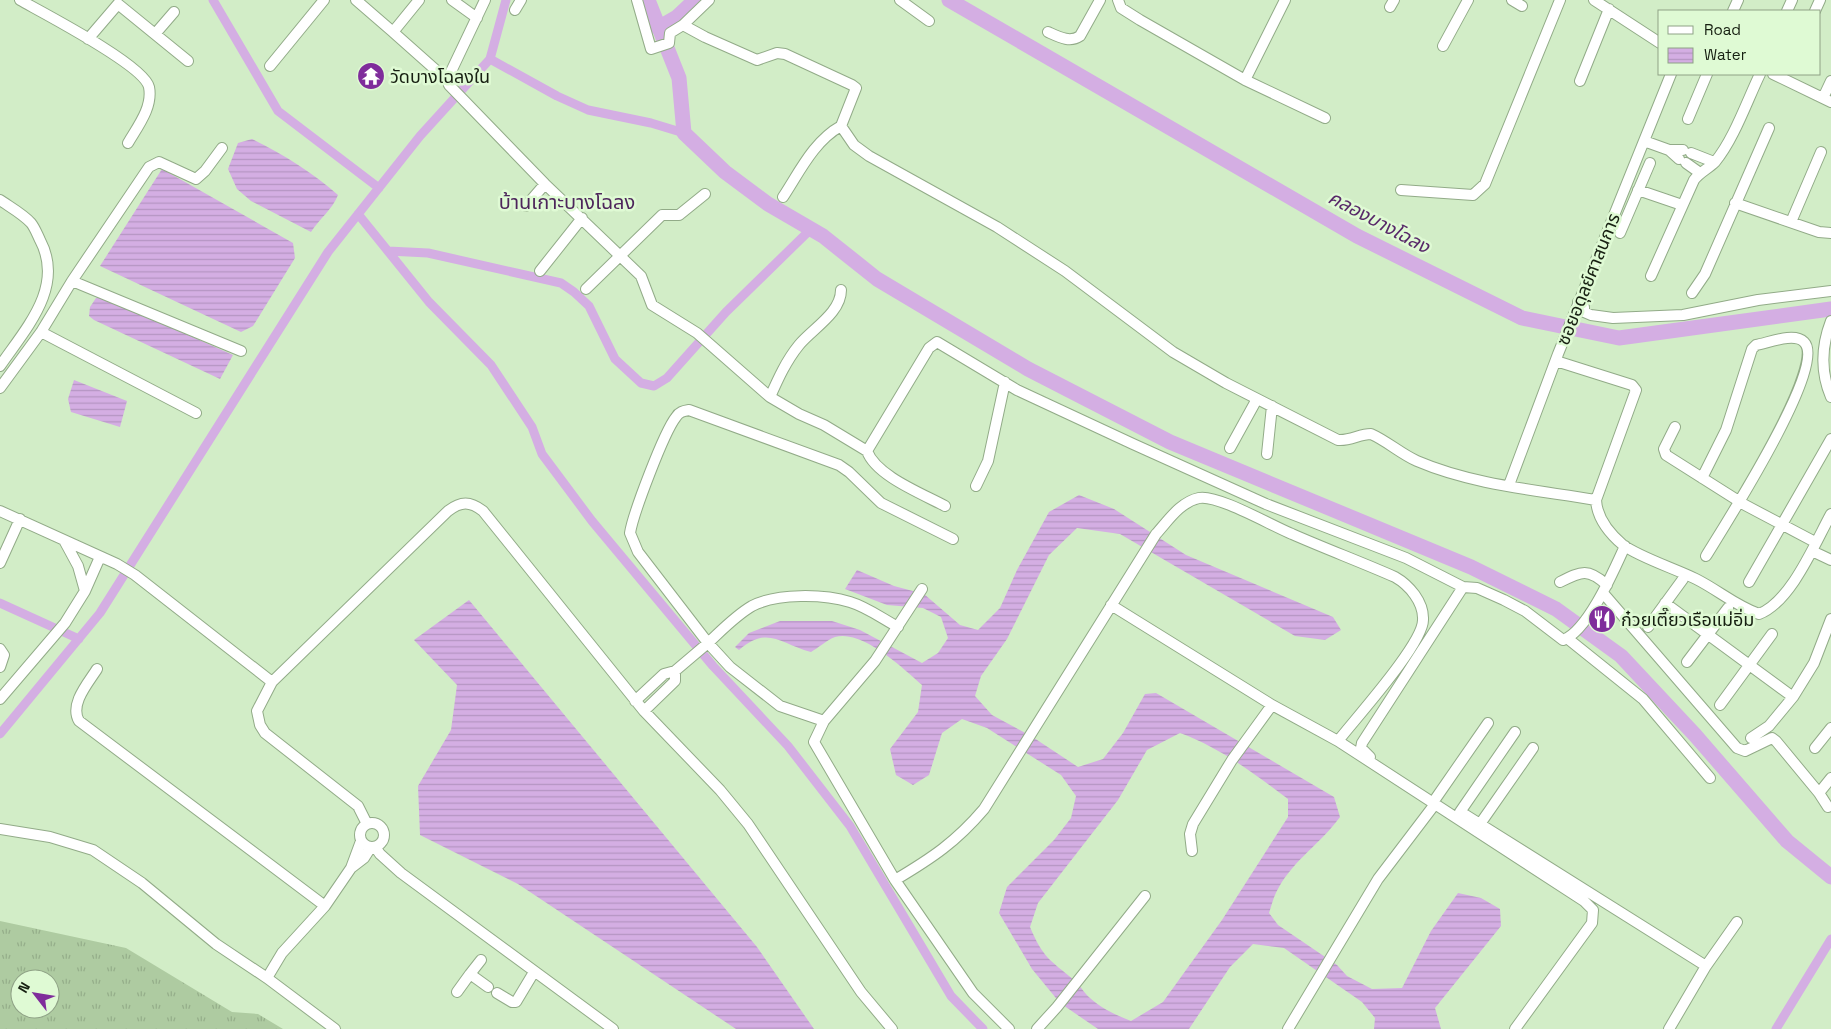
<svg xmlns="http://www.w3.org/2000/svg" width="1831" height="1029" viewBox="0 0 1831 1029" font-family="'Space Grotesk','Noto Sans Thai',sans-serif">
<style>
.grass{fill:url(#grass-tufts);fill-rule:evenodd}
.water{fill:url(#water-rules);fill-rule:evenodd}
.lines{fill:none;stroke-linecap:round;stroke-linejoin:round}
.canal{stroke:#d4aee3;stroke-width:9}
.river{stroke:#d4aee3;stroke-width:15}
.minor-casing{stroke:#92ab88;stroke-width:12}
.minor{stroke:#fff;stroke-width:10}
.labels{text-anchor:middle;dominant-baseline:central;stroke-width:5;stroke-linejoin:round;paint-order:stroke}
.poi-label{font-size:18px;fill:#161f11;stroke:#dffad4;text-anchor:start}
.street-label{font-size:18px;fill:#161f11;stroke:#dffad4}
.water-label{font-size:19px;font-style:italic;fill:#582969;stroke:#dffad4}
.quarter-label{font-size:20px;fill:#4d255b;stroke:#dffad4}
</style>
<defs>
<pattern id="grass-tufts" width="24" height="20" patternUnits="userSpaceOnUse" patternTransform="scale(1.25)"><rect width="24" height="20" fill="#aecba1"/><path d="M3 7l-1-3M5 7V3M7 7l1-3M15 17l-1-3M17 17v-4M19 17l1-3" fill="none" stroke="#95ae8a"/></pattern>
<pattern id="water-rules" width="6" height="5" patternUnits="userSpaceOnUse" patternTransform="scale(1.25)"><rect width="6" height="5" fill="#d4aee3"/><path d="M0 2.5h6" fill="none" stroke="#b595c2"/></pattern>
</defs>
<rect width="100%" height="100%" fill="#d2edc7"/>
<!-- grass -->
<path class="grass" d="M0,921L126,948L232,1012L258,1014L283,1029H0ZM20,979H50V1009H20Z"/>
<!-- water -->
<path class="water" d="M252,139C283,154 312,172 338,195C332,210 320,218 311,232L251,201L237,189L228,169L238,143Z
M162,169L293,243L295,258L253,326L241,332L100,266Z
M103,297L233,355L220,379L94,320L89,316L90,307L96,298Z
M74,380L127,401L120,427L71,412L68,399Z
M1079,495L1114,509L1186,555L1333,617L1341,630L1325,640L1295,636L1120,534L1077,528L1049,555L1007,639L981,676L975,696L992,715L1031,736L1078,767L1103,759L1123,733L1145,694L1156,693L1334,797L1340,817C1322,842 1294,860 1279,887C1274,895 1272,904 1269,913L1278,925L1337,965L1347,976L1372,989L1402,988L1431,931L1458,893L1481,898L1500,909L1501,926L1435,1008L1441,1029H1374L1375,1018L1362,1002L1284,948L1253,944L1230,967L1189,1029H1098L1060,1003L1032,969L999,913L1007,887L1054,840L1071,818L1076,796L1061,775L987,728L962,719L942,733L929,775L913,785L896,775L890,749L918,712L922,685C903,668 862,629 835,637C827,640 818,648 811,652C780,644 768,625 739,650L735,647L749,633L780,621H832L860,630L922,663L938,653L948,638L941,617L923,608L887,605L845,589L857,570L894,586L924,594L960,625L978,630L1000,608L1017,570L1049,512ZM1180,733C1221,748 1253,773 1288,799V817L1222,920L1163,1002L1131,1021C1116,1015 1102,1009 1090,998C1084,993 1080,985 1074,980C1050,960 1043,958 1030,927L1038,903L1118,800L1147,750Z
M469,600L757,947L814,1029H736L518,884L420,835L418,786L451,730L457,685L414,640Z"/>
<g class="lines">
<!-- canal -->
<path class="canal" d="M213,0L278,111L379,188
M490,59L557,96L588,110L651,123L684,133
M358,214L429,302L491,365L532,427L542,454L592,521L713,666L788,746L850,826L951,996L983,1029
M388,251L428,253L561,283L574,292L589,306L615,359L641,383L654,386L667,378L726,312L811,229
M0,603L79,639
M0,734L100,613L328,252L420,136L490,59L506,0
M1776,1029L1831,939"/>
<!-- river -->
<path class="river" d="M648,0L679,78L684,133L725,172L768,204L823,236L877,279L1028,369L1170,442L1471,567L1556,609L1621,656L1695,735L1787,841L1831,877
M949,0L1357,236L1522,318L1619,338L1831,309
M658,28L677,17L695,0"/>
<!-- minor casing -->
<g class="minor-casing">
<path id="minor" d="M20,0C43,13 144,65 149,87C153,107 138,126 128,143
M356,0L393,32
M419,0L393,32L447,80
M452,0L477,18
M485,0L447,80L449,85L545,184L641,276L652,305L697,333L770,397L799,414L824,425L867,451C876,476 923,494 945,506
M637,0L651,49L669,43L670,33L683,25L705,37L757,60L777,53L785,54L852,85L856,88L841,126L854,145L869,156L997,227L1065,271L1173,352L1226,383L1338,440C1351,441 1359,434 1371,434C1387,441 1401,454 1417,461C1473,485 1537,490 1596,500
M900,0L929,21
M1118,0L1121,8L1140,20L1245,80L1325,118
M1512,0L1522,6
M1594,0L1660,43
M1390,7L1394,0
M515,10L521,0
M1733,11L1738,0
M1787,11L1792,0
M1815,11L1820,0
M683,25L709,0
M1048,32C1059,37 1070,43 1080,36L1100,0
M155,34L174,12
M88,39L118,4L188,61
M1443,46L1468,0
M270,66L324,0
M1773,74L1831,102
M1245,80L1285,0
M1580,81L1609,9
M1823,98L1831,81
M1688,119L1707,74
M1644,141L1669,150
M1691,153L1714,162
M1679,159L1669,150H1683
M1686,163L1700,173
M1401,190L1473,195L1485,184L1560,0
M1638,190L1682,205
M783,197C800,171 814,141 841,126
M0,200C10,207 23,214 31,223C35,228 37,234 40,240C65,287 26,328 0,366
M1735,203L1819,232L1831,233
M526,206L545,184
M1791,222L1821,152
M1620,233L1650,163
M540,271L582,218
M1651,276L1694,180C1700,172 1708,169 1715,162C1734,139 1747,101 1760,74
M72,281L241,351
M586,289L662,215H679L705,194
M1692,293L1705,274L1769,128
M1578,302L1584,307V312L1591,315L1613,318L1683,315L1758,300L1831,291
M1831,321C1821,347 1820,371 1831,397
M41,332L196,413
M1556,361L1632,385L1636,390L1596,500C1597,518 1610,534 1623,545C1639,557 1676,569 1696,579C1718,590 1736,606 1759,614C1791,602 1815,543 1831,514
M0,388L41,332L72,281L149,167L159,162L196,179L205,171L222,148
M770,397C778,379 786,361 799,345C812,329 841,313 841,290
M1675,427L1664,449L1666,455L1745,505L1815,542
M1230,448L1257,399
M867,451L929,348L937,342L1017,390L1133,444L1266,504L1406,558L1463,587L1477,588L1504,600L1525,611L1563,640C1588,631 1614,570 1625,546
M1267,454L1272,406
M1702,478L1726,430L1752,349L1756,345C1768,343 1794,332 1804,342C1828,365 1723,528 1706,556
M1509,485L1558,354L1671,74
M976,486L988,461L1005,382
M0,511L117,564L135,575L272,682
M65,542L78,566L85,591
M1812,551L1831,560
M0,563L20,519
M1560,582C1582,571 1588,568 1607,585
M1749,582L1831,439
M922,589L875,661L824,721L814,742L895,880C932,858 956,842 984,809L1156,534C1168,521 1180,502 1199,498C1217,494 1272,526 1292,534C1326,549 1361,562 1395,577C1409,585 1424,602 1423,620C1423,644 1355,719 1338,741
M1603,593L1737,748L1745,751L1772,738L1776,741L1819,793L1828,807
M1665,603L1793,697L1814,663L1831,619
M1111,605L1272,705L1338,741L1584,901L1593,910L1592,923L1515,1029
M898,627C883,619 867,607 850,602C824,594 777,593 752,606C735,616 722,630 708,643L638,552L630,533C633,514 664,432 676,417C679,412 683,411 689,410L839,465L849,472L881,503L953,539
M1648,627L1683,579
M1567,638L1643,699L1710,778
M0,649L4,655L0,667
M1687,662L1728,608
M97,669C89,682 69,704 79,721L325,906
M0,699L65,623L85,591L100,557
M635,701L664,674L675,671L708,643L730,667L780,706L824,721
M1720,705L1772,634
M644,711L675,681V671
M1751,738L1769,726L1793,697
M1815,748L1831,728
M1370,757L1361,748L1362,743L1463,587
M1819,793L1831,778
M1436,798L1488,723
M1460,812L1515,732
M1464,814L1706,966
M360 835a12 12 0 1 1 24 0a12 12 0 1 1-24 0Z
M367,824L358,806L265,733L260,725L257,711L272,682L448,511C461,501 470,501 483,511L644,711L720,790L748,824L861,992L892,1029
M1480,824L1533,748
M0,829L50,837L93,850L142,883L216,944L267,978L335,1029
M375,847L380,854L401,873L613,1029
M1192,851L1190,834L1193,824L1232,760L1272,705
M351,868L364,858L371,847
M895,880L973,993L1009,1029
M481,960L470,974L488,987
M267,978L282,953L325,906L351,868L361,841
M457,992L470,974
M497,993L512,1002H516L534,972
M1037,1029L1057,1007L1145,896
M1288,1029L1378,879L1435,804
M1669,1029L1706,966L1737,922"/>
</g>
<!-- minor -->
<use href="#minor" class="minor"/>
</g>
<!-- icons -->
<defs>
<g id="temple-disc" transform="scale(1.4375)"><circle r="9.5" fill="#7f2c9b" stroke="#dffad4"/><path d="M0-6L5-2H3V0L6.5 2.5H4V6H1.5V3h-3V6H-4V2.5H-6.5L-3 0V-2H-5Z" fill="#fff"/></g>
<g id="restaurant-disc" transform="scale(1.4375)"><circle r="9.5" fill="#7f2c9b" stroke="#dffad4"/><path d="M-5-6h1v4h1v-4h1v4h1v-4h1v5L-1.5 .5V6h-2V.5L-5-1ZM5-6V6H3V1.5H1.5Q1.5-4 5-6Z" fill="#fff"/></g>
</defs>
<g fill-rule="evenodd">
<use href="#temple-disc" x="371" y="76"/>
<use href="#restaurant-disc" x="1602" y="619"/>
</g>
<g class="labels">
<!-- poi labels -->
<g class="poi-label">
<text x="390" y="76">วัดบางโฉลงใน</text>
<text x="1621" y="619">ก๋วยเตี๊ยวเรือแม่อิ่ม</text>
</g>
<!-- street labels -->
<g class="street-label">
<text transform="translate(1588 279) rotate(-68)">ซอยอดุลย์ศาสนการ</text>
</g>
<!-- water labels -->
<g class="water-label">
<text transform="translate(1379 222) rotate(28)">คลองบางโฉลง</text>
</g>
<!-- quarter labels -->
<g class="quarter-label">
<text x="567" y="202">บ้านเกาะบางโฉลง</text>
</g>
</g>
<!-- legend -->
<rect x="1658" y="10" width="162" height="65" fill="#dffad4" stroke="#8fa286"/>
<rect x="1668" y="26" width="25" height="8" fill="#ffffff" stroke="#8fa286"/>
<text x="1704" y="35" font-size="15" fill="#161f11">Road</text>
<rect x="1668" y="48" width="25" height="15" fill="url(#water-rules)" stroke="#8fa286"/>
<text x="1704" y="60" font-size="15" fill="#161f11">Water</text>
<!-- north arrow -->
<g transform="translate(35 994) rotate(301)"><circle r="24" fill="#dffad4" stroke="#8fa286"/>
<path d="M0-4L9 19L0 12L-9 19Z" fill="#7f2c9b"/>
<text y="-8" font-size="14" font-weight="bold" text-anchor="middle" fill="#161f11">N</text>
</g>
</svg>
